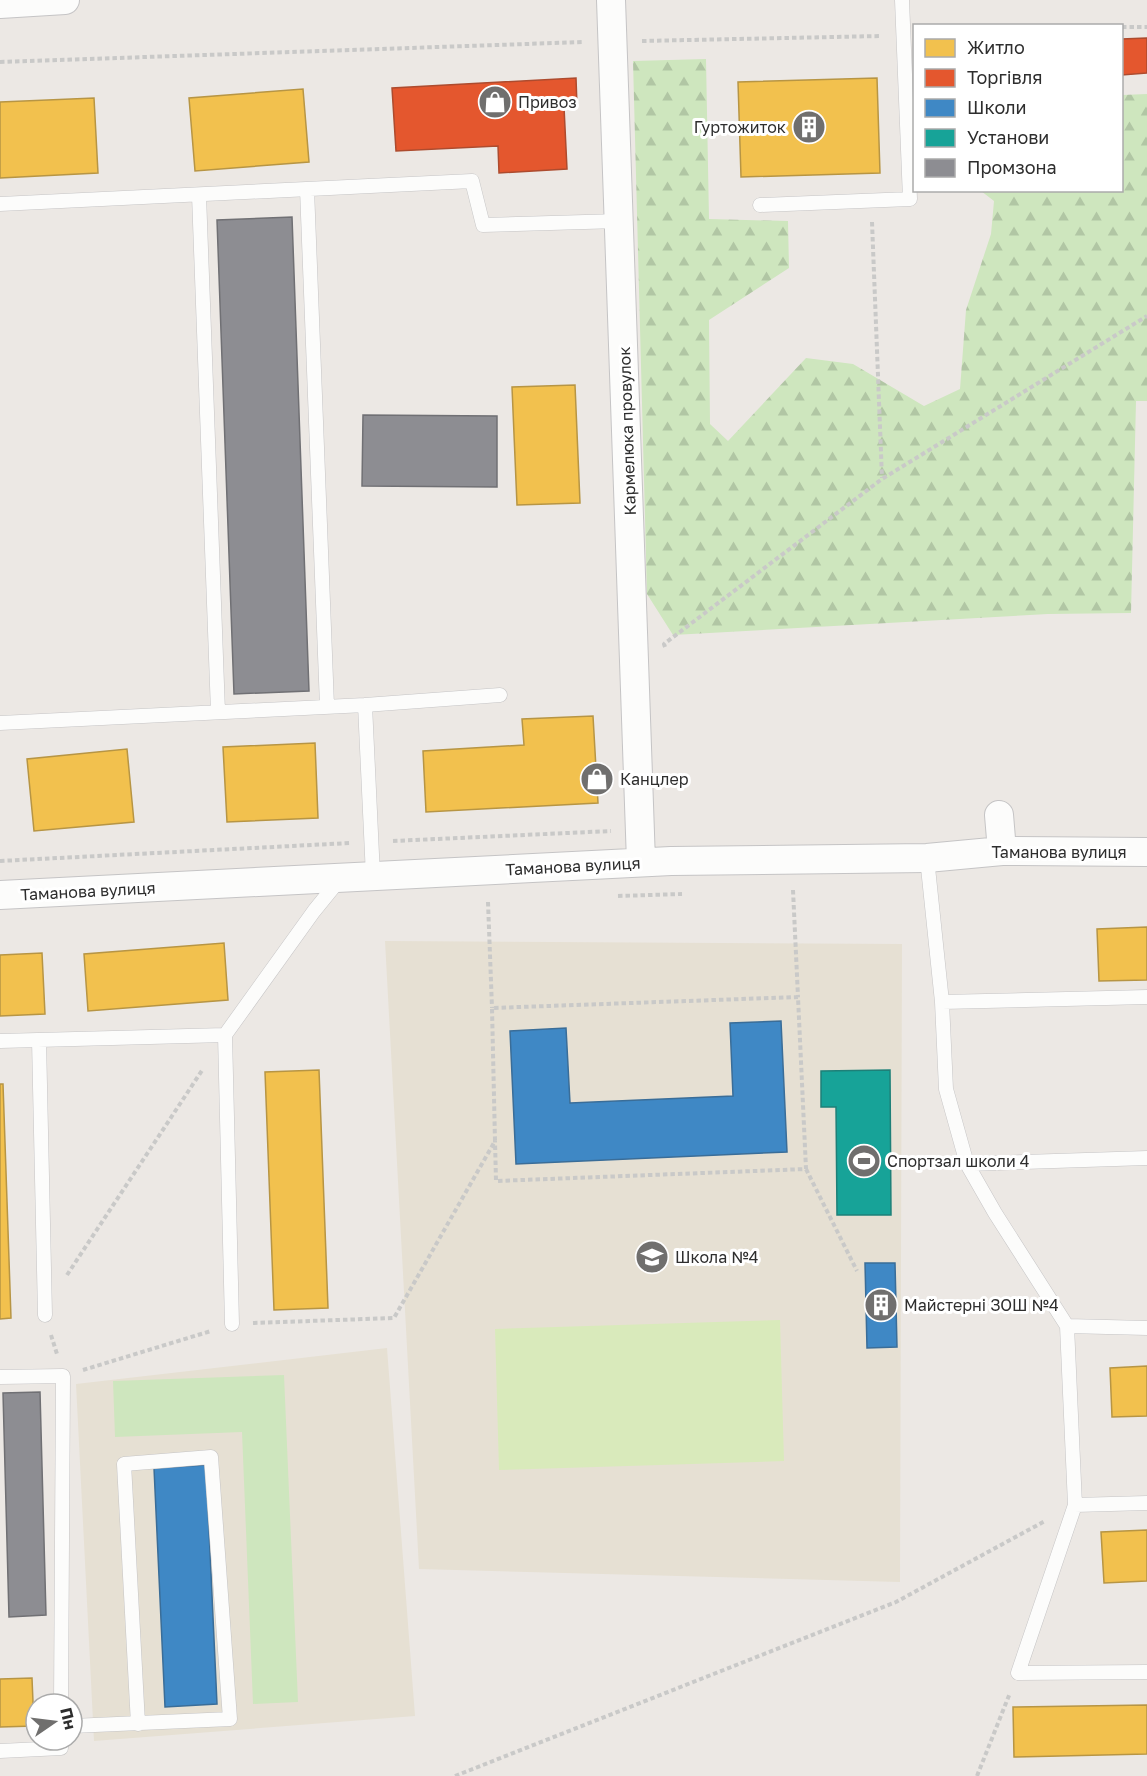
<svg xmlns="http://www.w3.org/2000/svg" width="1147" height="1776" viewBox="0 0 1147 1776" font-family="'Golos Text',sans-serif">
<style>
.education{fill:#e6e0d3}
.forest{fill:url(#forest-firs)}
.park{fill:#cee6be}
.pitch{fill:#d9eabb}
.homes{fill:#f2c14e;stroke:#b79544;stroke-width:1.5}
.shops{fill:#e4572e;stroke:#ad4b2e;stroke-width:1.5}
.schools{fill:#3f88c5;stroke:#3a6d98;stroke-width:1.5}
.public{fill:#17a398;stroke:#1e8078;stroke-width:1.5}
.industry{fill:#8d8d92;stroke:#707074;stroke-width:1.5}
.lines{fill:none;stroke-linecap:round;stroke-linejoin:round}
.lane-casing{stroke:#c5c4c5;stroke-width:15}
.street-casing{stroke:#c5c4c5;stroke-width:30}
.path{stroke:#c9c9c8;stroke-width:4;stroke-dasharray:4.5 3;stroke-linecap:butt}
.lane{stroke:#fcfcfb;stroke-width:14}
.street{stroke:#fcfcfb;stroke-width:28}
.labels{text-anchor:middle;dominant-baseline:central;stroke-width:6;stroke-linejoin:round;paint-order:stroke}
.poi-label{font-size:16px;fill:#2e2e2e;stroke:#fff;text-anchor:start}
.street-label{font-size:16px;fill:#2e2e2e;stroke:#fff}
</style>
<defs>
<pattern id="forest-firs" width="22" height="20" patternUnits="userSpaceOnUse" patternTransform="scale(1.5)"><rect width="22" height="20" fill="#cee6be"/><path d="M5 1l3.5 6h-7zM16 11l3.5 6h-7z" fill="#b1c6a4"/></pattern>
</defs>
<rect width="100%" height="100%" fill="#ece8e4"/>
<!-- education -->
<path class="education" d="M385,941L902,944L900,1582L419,1569Z
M387,1348L415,1716L94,1741L76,1384Z"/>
<!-- forest -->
<path class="forest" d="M706,59L709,219L788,221L789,268L709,320L710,424L728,441L806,358L853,364L924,406L960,389L966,310L991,234L994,201L981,191L1122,190V95L1147,94V401H1136L1131,613L1048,614L673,635L647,594L633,61Z"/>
<!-- park -->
<path class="park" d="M284,1375L298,1702L253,1704L242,1432L115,1437L113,1381Z"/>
<!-- pitch -->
<path class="pitch" d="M780,1320L784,1461L499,1470L495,1329Z"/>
<!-- homes -->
<path class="homes" d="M877,78L880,173L741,177L738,82Z
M303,89L309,162L195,171L189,98Z
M94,98L98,173L0,178V102Z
M575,385L580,503L517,505L512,387Z
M593,716L598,803L426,812L423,751L524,745L522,719Z
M315,743L318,818L227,822L223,747Z
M127,749L134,822L34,831L27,759Z
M1147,927V980L1099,981L1097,929Z
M224,943L228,1000L88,1011L84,954Z
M42,953L45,1014L0,1016V955Z
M319,1070L328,1308L274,1310L265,1072Z
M0,1084H3L11,1318L0,1319Z
M1147,1366V1416L1112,1417L1110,1368Z
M1147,1530V1581L1104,1583L1101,1532Z
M32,1678L34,1726L0,1727V1679Z
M1147,1705V1754L1014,1757L1013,1707Z"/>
<!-- shops -->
<path class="shops" d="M1147,38V73L1122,75V39Z
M576,78L577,106L564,107L567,169L499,173L498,146L396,151L392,88Z"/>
<!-- schools -->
<path class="schools" d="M781,1021L787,1152L516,1164L510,1031L566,1028L570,1103L733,1096L730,1023Z
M865,1263H895L897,1347L867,1348Z
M206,1465L217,1704L165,1707L154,1468Z"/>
<!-- public -->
<path class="public" d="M890,1070L891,1215H837L836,1107H821V1071Z"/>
<!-- industry -->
<path class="industry" d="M292,217L309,691L234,694L217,220Z
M363,415L497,416V487L362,486Z
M40,1392L46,1615L9,1617L3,1393Z"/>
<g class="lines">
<!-- lane casing -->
<g class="lane-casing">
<path id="lane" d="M307,189L327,706
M199,195L218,712
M0,204L472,181L483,225L619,221
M760,205L910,199L902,0
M0,723L365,705
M927,858L942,1002L946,1089L967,1164L995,1213L1067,1326L1075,1505L1018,1673L1147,1672
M373,876L365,705L500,695
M942,1002L1147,997
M39,1040L45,1315
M0,1041L225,1035
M967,1164L1147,1158
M232,1324L225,1035L314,911L340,879
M1067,1326L1147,1328
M0,1377L63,1376L61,1704
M1075,1505L1147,1503
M72,1726L230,1719L211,1457L124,1464L138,1724
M0,1751L61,1748V1740"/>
</g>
<!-- street casing -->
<g class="street-casing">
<path id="street" d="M611,0L641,862
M0,4L65,0
M999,815L1002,851
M0,895L671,861L927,858L1002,851L1147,852"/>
</g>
<!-- path -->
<path class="path" d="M1122,27H1147
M642,41L881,36
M0,62L584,42
M872,222L882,478
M665,647L664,644L882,479L1147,316
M393,841L611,831
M0,861L350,843
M793,890L798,997
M618,896L682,894
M488,902L492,1008
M806,1169L857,1271
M67,1275L203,1069
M253,1323L394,1318L495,1141L492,1008L798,997L806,1169L496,1181L495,1141
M51,1335L57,1354
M83,1370L211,1331
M455,1776L896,1602L1045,1521
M977,1776L1010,1693"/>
<!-- lane -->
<use href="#lane" class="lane"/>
<!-- street -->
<use href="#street" class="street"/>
</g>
<!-- icons -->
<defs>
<g id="shop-disc" transform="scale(1.725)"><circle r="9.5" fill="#706f6e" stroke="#fff"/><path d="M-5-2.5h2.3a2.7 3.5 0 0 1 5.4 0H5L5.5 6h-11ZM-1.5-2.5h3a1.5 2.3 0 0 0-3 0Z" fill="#fff"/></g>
<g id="building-disc" transform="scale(1.725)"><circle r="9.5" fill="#706f6e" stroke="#fff"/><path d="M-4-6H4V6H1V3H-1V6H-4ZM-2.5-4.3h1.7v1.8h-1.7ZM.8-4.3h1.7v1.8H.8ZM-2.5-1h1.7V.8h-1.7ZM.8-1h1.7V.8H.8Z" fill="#fff"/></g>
<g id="stadium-disc" transform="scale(1.725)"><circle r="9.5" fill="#706f6e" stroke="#fff"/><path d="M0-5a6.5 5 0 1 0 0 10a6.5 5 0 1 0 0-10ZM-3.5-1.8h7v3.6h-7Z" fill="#fff"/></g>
<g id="school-disc" transform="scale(1.725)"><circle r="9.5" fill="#706f6e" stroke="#fff"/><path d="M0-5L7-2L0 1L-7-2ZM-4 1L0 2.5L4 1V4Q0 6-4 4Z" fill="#fff"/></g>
</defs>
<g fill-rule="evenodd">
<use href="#shop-disc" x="495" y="102"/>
<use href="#building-disc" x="809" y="127"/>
<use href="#shop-disc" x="597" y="779"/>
<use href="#stadium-disc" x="864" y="1161"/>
<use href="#school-disc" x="652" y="1257"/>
<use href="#building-disc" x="881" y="1305"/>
</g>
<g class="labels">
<!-- poi labels -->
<g class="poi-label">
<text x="518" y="102">Привоз</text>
<text x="786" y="127" text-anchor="end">Гуртожиток</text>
<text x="620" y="779">Канцлер</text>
<text x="887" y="1161">Спортзал школи 4</text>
<text x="675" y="1257">Школа №4</text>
<text x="904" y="1305">Майстерні ЗОШ №4</text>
</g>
<!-- street labels -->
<g class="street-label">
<text transform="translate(627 431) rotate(-92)">Кармелюка провулок</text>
<text x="1059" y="852">Таманова вулиця</text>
<text transform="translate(573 866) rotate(-3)">Таманова вулиця</text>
<text transform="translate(88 891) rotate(-3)">Таманова вулиця</text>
</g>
</g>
<!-- legend -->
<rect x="913" y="24" width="210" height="168" fill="#ffffff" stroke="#ababab" stroke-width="1.5"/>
<rect x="925" y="39" width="30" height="18" fill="#f2c14e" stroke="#ababab" stroke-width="1.5"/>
<text x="967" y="54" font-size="18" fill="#2e2e2e">Житло</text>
<rect x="925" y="69" width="30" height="18" fill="#e4572e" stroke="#ababab" stroke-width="1.5"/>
<text x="967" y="84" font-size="18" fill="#2e2e2e">Торгівля</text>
<rect x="925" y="99" width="30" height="18" fill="#3f88c5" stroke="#ababab" stroke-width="1.5"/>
<text x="967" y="114" font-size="18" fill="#2e2e2e">Школи</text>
<rect x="925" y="129" width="30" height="18" fill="#17a398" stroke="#ababab" stroke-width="1.5"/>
<text x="967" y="144" font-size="18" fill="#2e2e2e">Установи</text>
<rect x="925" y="159" width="30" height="18" fill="#8d8d92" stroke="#ababab" stroke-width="1.5"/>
<text x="967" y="174" font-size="18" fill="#2e2e2e">Промзона</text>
<!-- north arrow -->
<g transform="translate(54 1722) rotate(76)"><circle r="28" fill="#ffffff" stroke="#ababab" stroke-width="1.5"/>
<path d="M0-4.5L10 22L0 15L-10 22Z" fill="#706f6e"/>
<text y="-9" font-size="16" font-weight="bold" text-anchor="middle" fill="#2e2e2e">Пн</text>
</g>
</svg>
